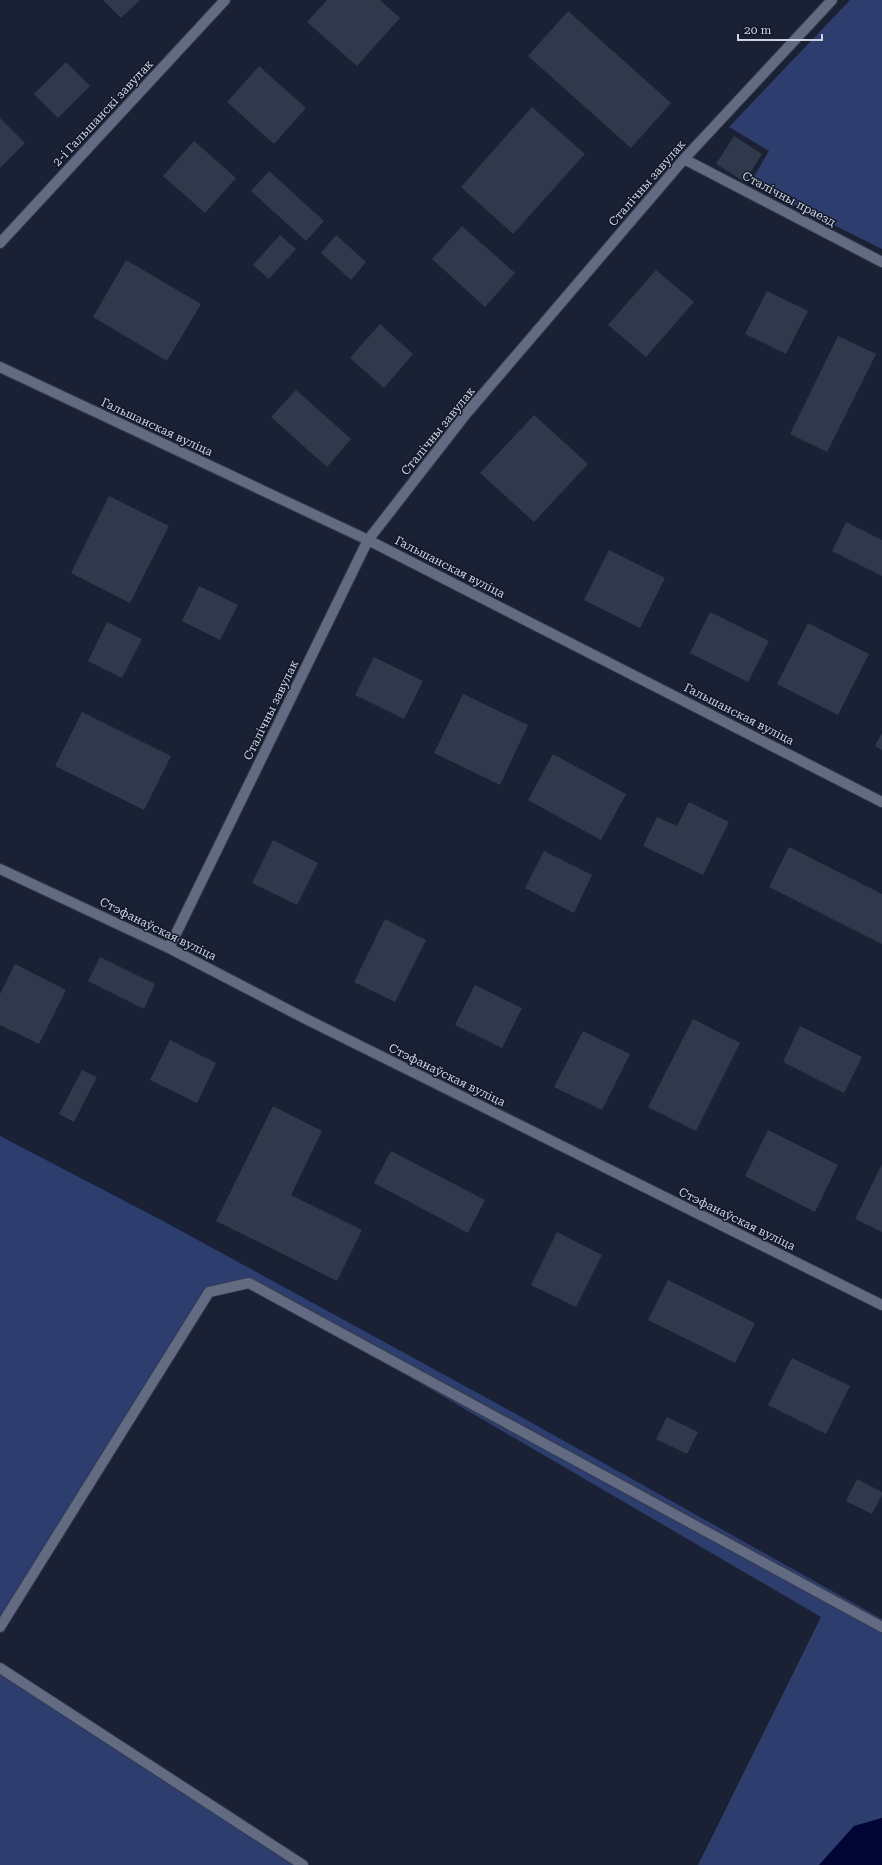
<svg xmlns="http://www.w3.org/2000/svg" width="882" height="1865" viewBox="0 0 882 1865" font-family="'Roboto Serif',serif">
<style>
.green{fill:#2c3d6e}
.water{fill:#020433}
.building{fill:#30384c}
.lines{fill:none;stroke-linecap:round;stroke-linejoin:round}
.lane-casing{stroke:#353a4a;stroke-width:12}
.street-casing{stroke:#353a4a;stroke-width:12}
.lane{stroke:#626b82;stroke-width:10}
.street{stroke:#626b82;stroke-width:10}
.labels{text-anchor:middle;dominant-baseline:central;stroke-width:3;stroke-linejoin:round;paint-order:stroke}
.street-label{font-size:12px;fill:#ced3e0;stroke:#11182a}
</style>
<rect width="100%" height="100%" fill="#1a2134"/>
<!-- green -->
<path class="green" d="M850,0H882V249L750,183L769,151L729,127Z
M0,1136L163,1221L516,1414L882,1619V1865H698L821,1617L249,1283L209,1292L0,1627Z
M0,1668L303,1865H0Z"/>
<!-- water -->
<path class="water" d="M882,1818V1865H819L854,1826Z"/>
<!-- building -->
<path class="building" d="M103,0H140L121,18Z
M327,0H380L400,18L357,66L307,22Z
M568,11L671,103L631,148L528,56Z
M66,62L90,86L58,118L34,94Z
M259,66L306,108L274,144L227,102Z
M532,107L585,154L513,234L461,187Z
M0,118L25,143L0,168Z
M734,136L762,154L745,182L716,164Z
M194,141L236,178L205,213L163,176Z
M269,171L324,221L306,241L251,191Z
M462,226L515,273L485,307L432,259Z
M280,235L296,249L269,279L253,265Z
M336,235L366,262L351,280L321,253Z
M126,260L201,304L167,361L93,317Z
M656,270L694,302L646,357L608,325Z
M767,291L808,311L786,354L745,334Z
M380,324L413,354L384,388L350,358Z
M838,336L876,354L827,452L790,434Z
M296,390L351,439L327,467L271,417Z
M534,415L588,464L534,522L480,473Z
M109,496L169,526L130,603L71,573Z
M846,522L882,540V576L832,551Z
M609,550L665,578L640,628L584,600Z
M199,586L238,605L220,640L182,621Z
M710,612L769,641L748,682L690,653Z
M107,622L142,639L122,678L88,661Z
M808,623L869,654L838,715L777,684Z
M374,657L423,681L404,719L355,695Z
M463,694L528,725L500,785L434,753Z
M82,712L171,756L144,810L55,766Z
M882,733V750L875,746Z
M553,754L626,794L601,840L528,800Z
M689,802L729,822L703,875L643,846L657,817L677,826Z
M273,840L318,863L297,905L252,883Z
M789,847L882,894V944L769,887Z
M544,851L592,875L574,913L525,888Z
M385,919L426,940L395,1002L354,982Z
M100,957L155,984L144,1009L88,981Z
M15,964L66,990L39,1044L0,1025V994Z
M475,985L522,1008L502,1048L455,1025Z
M693,1019L740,1043L696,1131L648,1107Z
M800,1026L862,1057L844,1093L783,1062Z
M583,1031L630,1054L602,1110L554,1087Z
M170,1040L216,1063L197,1103L150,1080Z
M82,1070L97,1077L74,1122L59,1114Z
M273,1106L322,1131L291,1195L362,1230L337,1281L216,1221Z
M768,1130L838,1165L815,1212L745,1176Z
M391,1151L485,1200L468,1233L374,1183Z
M882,1164V1232L855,1219Z
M557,1232L602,1255L576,1307L531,1285Z
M668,1280L755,1323L735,1363L648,1320Z
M792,1358L850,1386L826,1434L768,1405Z
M667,1417L698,1432L687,1454L656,1439Z
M857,1479L882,1492V1495L872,1514L846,1501Z"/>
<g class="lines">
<!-- lane casing -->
<g class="lane-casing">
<path id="lane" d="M0,1627L209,1292L249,1283L882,1627
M0,1668L303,1865"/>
</g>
<!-- street casing -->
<g class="street-casing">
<path id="street" d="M684,159L882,262
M0,243L225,0
M0,367L368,540L882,802
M0,869L169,948L304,1018L882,1305
M169,948L368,540L466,414L684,159L832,0"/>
</g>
<!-- lane -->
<use href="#lane" class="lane"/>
<!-- street -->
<use href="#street" class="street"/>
</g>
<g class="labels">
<!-- street labels -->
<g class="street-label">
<text transform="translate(103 113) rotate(-47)">2-і Гальшанскі завулак</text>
<text transform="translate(647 183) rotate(-49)">Сталічны завулак</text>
<text transform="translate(789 199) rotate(28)">Сталічны праезд</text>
<text transform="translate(157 427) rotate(25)">Гальшанская вуліца</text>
<text transform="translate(438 431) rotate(-51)">Сталічны завулак</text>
<text transform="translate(450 567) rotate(27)">Гальшанская вуліца</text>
<text transform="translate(271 710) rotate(-64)">Сталічны завулак</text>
<text transform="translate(739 714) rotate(27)">Гальшанская вуліца</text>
<text transform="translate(158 929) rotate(26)">Стэфанаўская вуліца</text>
<text transform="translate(447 1075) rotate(26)">Стэфанаўская вуліца</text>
<text transform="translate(737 1219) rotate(26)">Стэфанаўская вуліца</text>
</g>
</g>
<!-- scale -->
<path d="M738 34v6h84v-6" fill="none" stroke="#ced3e0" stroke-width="2"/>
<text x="744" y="34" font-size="12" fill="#ced3e0" stroke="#11182a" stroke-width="3" paint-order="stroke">20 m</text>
</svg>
